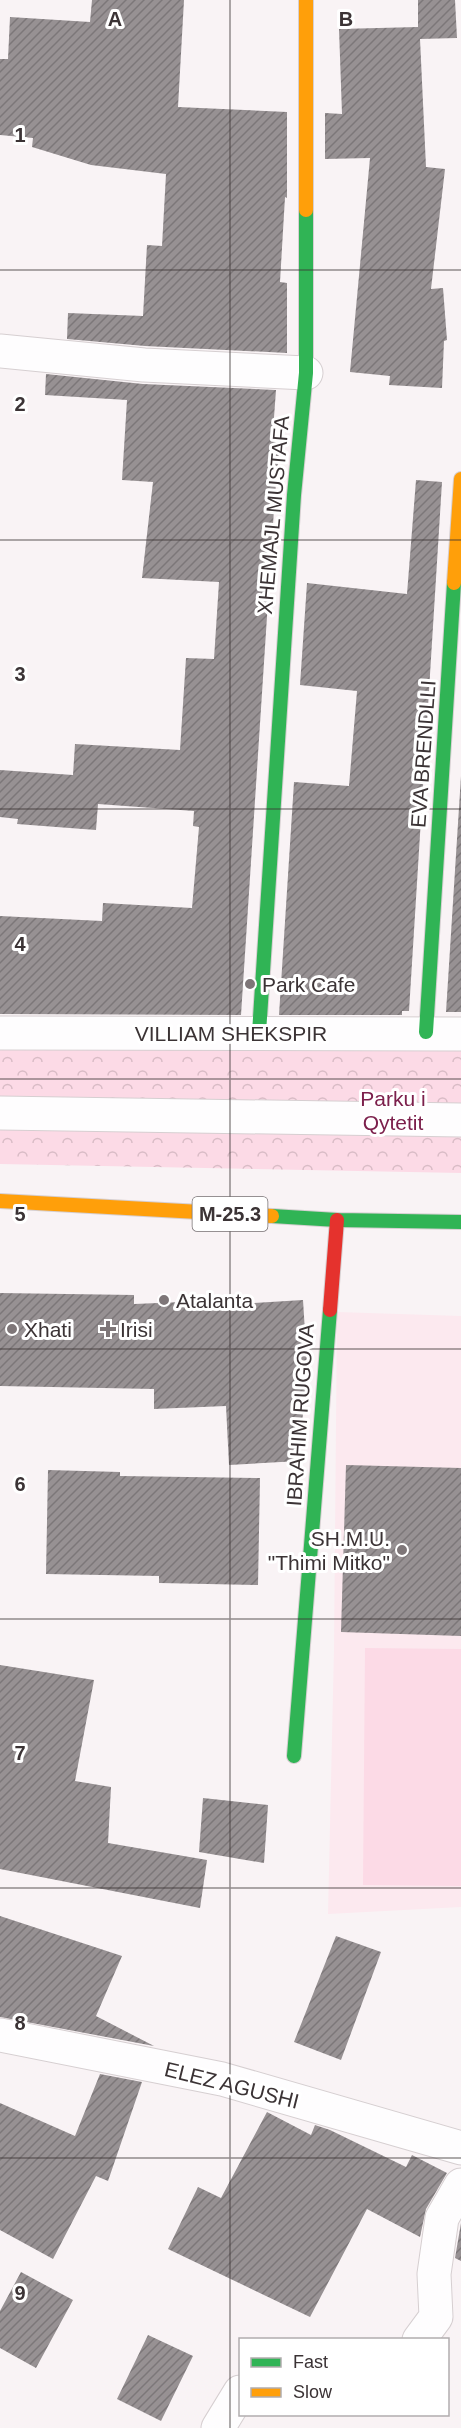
<svg xmlns="http://www.w3.org/2000/svg" width="461" height="2428" viewBox="0 0 461 2428" font-family="Arial,sans-serif">
<style>
.built{fill:#fce9ef}
.park{fill:url(#park-crowns)}
.pitch{fill:#fcdae6}
.building{fill:url(#building-hatch)}
.lines{fill:none;stroke-linecap:round;stroke-linejoin:round}
.street-casing{stroke:#d6cfd1;stroke-width:35}
.fast-casing{stroke:#d6cfd1;stroke-width:16}
.slow-casing{stroke:#d6cfd1;stroke-width:16}
.jam-casing{stroke:#d6cfd1;stroke-width:16}
.street{stroke:#fefdfe;stroke-width:33}
.fast{stroke:#30b455;stroke-width:14}
.slow{stroke:#ff9f0a;stroke-width:14}
.jam{stroke:#e5322d;stroke-width:14}
.grid{fill:none;stroke:#3b3335;stroke-width:1.5;stroke-opacity:0.55}
.poi-dot{fill:#7e7678;stroke:#fff;stroke-width:2}
.labels{text-anchor:middle;dominant-baseline:central;stroke-width:6;stroke-linejoin:round;paint-order:stroke}
.shield{fill:#fff;stroke:#767072;stroke-width:1.5}
.shield-label{font-size:20px;font-weight:bold;fill:#3b3335}
.street-label{font-size:21px;fill:#3b3335;stroke:#fff}
.poi-label{font-size:21px;fill:#3b3335;stroke:#fff;text-anchor:start}
.park-label{font-size:21px;fill:#7c204c;stroke:#fff}
.grid-label{font-size:20px;text-anchor:middle;font-weight:bold;fill:#3b3335;stroke:#fff;stroke-width:6;stroke-linejoin:round;paint-order:stroke}
</style>
<defs>
<pattern id="park-crowns" width="20" height="18" patternUnits="userSpaceOnUse" patternTransform="scale(1.5)"><rect width="20" height="18" fill="#fcdae6"/><path d="M2 6a3 3 0 1 1 6 0M12 15a3 3 0 1 1 6 0" fill="none" stroke="#d9bcc6"/></pattern>
<pattern id="building-hatch" width="6" height="6" patternUnits="userSpaceOnUse" patternTransform="scale(1.5)"><rect width="6" height="6" fill="#979193"/><path d="M-1 1l2-2M0 6l6-6M5 7l2-2" fill="none" stroke="#7c7779"/></pattern>
</defs>
<rect width="100%" height="100%" fill="#f9f3f5"/>
<!-- built -->
<path class="built" d="M337,1312L461,1316V1907L328,1914L334,1649Z"/>
<!-- park -->
<path class="park" d="M0,1042L461,1050V1173L0,1164Z"/>
<!-- pitch -->
<path class="pitch" d="M365,1648L461,1649V1886L363,1885Z"/>
<!-- building -->
<path class="building" d="M92,0H184L178,107L287,112V198L285,197L280,282L287,283V353L145,346L67,339L68,313L143,316L147,245L162,246L166,174L91,165L32,147L33,138L0,135V59H8L10,17L90,22Z
M418,0H455L457,38L420,39L426,167L445,169L431,289L443,288L447,340L444,341L442,388L389,385L390,376L350,372L370,158L325,159V113L342,114L339,29L418,27Z
M46,374L143,384L276,390L273,431L281,432L275,494L241,1015L0,1014V916L102,921L103,903L192,908L199,827L193,826L194,811L98,804L96,830L17,824L18,819L0,817V770L73,775L75,744L180,750L186,658L214,659L219,582L142,578L153,482L122,480L127,400L45,395Z
M416,480L442,482L409,1011H402V1015H279L294,782L349,786L357,691L300,685L307,583L407,594Z
M461,776V1012H446Z
M0,1293L134,1295V1304L207,1301V1306L303,1300L307,1364L299,1461L229,1465L226,1406L154,1409V1389L0,1386Z
M346,1465L461,1468V1636L341,1632Z
M48,1470L120,1472V1476L260,1478L258,1585L159,1583V1576L46,1574Z
M0,1665L94,1680L75,1781L111,1787L108,1843L207,1860L200,1908L0,1869Z
M203,1798L268,1805L264,1863L199,1852Z
M0,1916L122,1956L96,2016L154,2046L0,2017Z
M336,1936L381,1952L341,2060L294,2042Z
M100,2074L142,2082L108,2181L96,2176L53,2259L0,2230V2103L75,2136Z
M267,2112L311,2135L315,2125L330,2130L406,2167L412,2155L447,2173L426,2209L420,2237L367,2209L310,2317L168,2249L198,2187L221,2198Z
M461,2223V2261L455,2258Z
M21,2272L73,2300L36,2368L0,2348V2311Z
M148,2335L193,2356L161,2421L117,2399Z"/>
<g class="lines">
<!-- street casing -->
<g class="street-casing">
<path id="street" d="M0,351L144,365L306,373
M0,1033L461,1034
M0,1113L461,1120
M0,2035L222,2079L461,2148
M419,2340L436,2317L434,2274L442,2218L461,2185
M218,2428L240,2392"/>
</g>
<!-- fast casing -->
<g class="fast-casing">
<path id="fast" d="M426,1032L454,583
M259,1033L294,495L306,373V210
M272,1216L337,1220L461,1222
M294,1756L330,1310"/>
</g>
<!-- slow casing -->
<g class="slow-casing">
<path id="slow" d="M306,0V210
M454,583L461,479
M0,1201L272,1216"/>
</g>
<!-- jam casing -->
<g class="jam-casing">
<path id="jam" d="M330,1310L337,1220"/>
</g>
<!-- street -->
<use href="#street" class="street"/>
<!-- fast -->
<use href="#fast" class="fast"/>
<!-- slow -->
<use href="#slow" class="slow"/>
<!-- jam -->
<use href="#jam" class="jam"/>
</g>
<!-- grid -->
<path class="grid" d="M230,0V2428M0,270H461M0,540H461M0,809H461M0,1079H461M0,1349H461M0,1619H461M0,1888H461M0,2158H461"/>
<!-- markers -->
<g class="poi-dot">
<circle cx="250" cy="984" r="6"/>
<circle cx="164" cy="1300" r="6"/>
<circle cx="12" cy="1329" r="6"/>
<path d="M105 1320h6v6h6v6h-6v6h-6v-6h-6v-6h6z"/>
<circle cx="402" cy="1550" r="6"/>
</g>
<g class="labels">
<!-- shield labels -->
<rect class="shield" x="192.5" y="1197" width="75" height="34" rx="4.5"/>
<g class="shield-label">
<text x="230" y="1214">M-25.3</text>
</g>
<!-- street labels -->
<g class="street-label">
<text transform="translate(273 515) rotate(-85)">XHEMAJL MUSTAFA</text>
<text transform="translate(423 754) rotate(-86)">EVA BRENDLLI</text>
<text x="231" y="1033">VILLIAM SHEKSPIR</text>
<text transform="translate(300 1415) rotate(-86)">IBRAHIM RUGOVA</text>
<text transform="translate(232 2085) rotate(14)">ELEZ AGUSHI</text>
</g>
<!-- poi labels -->
<g class="poi-label">
<text x="262" y="984">Park Cafe</text>
<text x="176" y="1300">Atalanta</text>
<text x="24" y="1329">Xhati</text>
<text x="120" y="1329">Irisi</text>
<text x="390" y="1538" text-anchor="end">SH.M.U.<tspan x="390" dy="24">"Thimi Mitko"</tspan></text>
</g>
<!-- park labels -->
<g class="park-label">
<text x="393" y="1098">Parku i<tspan x="393" dy="24">Qytetit</tspan></text>
</g>
</g>
<g class="grid-label">
<text x="115" y="26">A</text>
<text x="346" y="26">B</text>
<text x="20" y="142">1</text>
<text x="20" y="411">2</text>
<text x="20" y="681">3</text>
<text x="20" y="951">4</text>
<text x="20" y="1221">5</text>
<text x="20" y="1491">6</text>
<text x="20" y="1760">7</text>
<text x="20" y="2030">8</text>
<text x="20" y="2300">9</text>
</g>
<!-- legend -->
<rect x="239" y="2338" width="210" height="78" fill="#ffffff" stroke="#b1adae" stroke-width="1.5"/>
<rect x="251" y="2358" width="30" height="9" fill="#30b455" stroke="#b1adae" stroke-width="1.5"/>
<text x="293" y="2368" font-size="18" fill="#3b3335">Fast</text>
<rect x="251" y="2388" width="30" height="9" fill="#ff9f0a" stroke="#b1adae" stroke-width="1.5"/>
<text x="293" y="2398" font-size="18" fill="#3b3335">Slow</text>
</svg>
